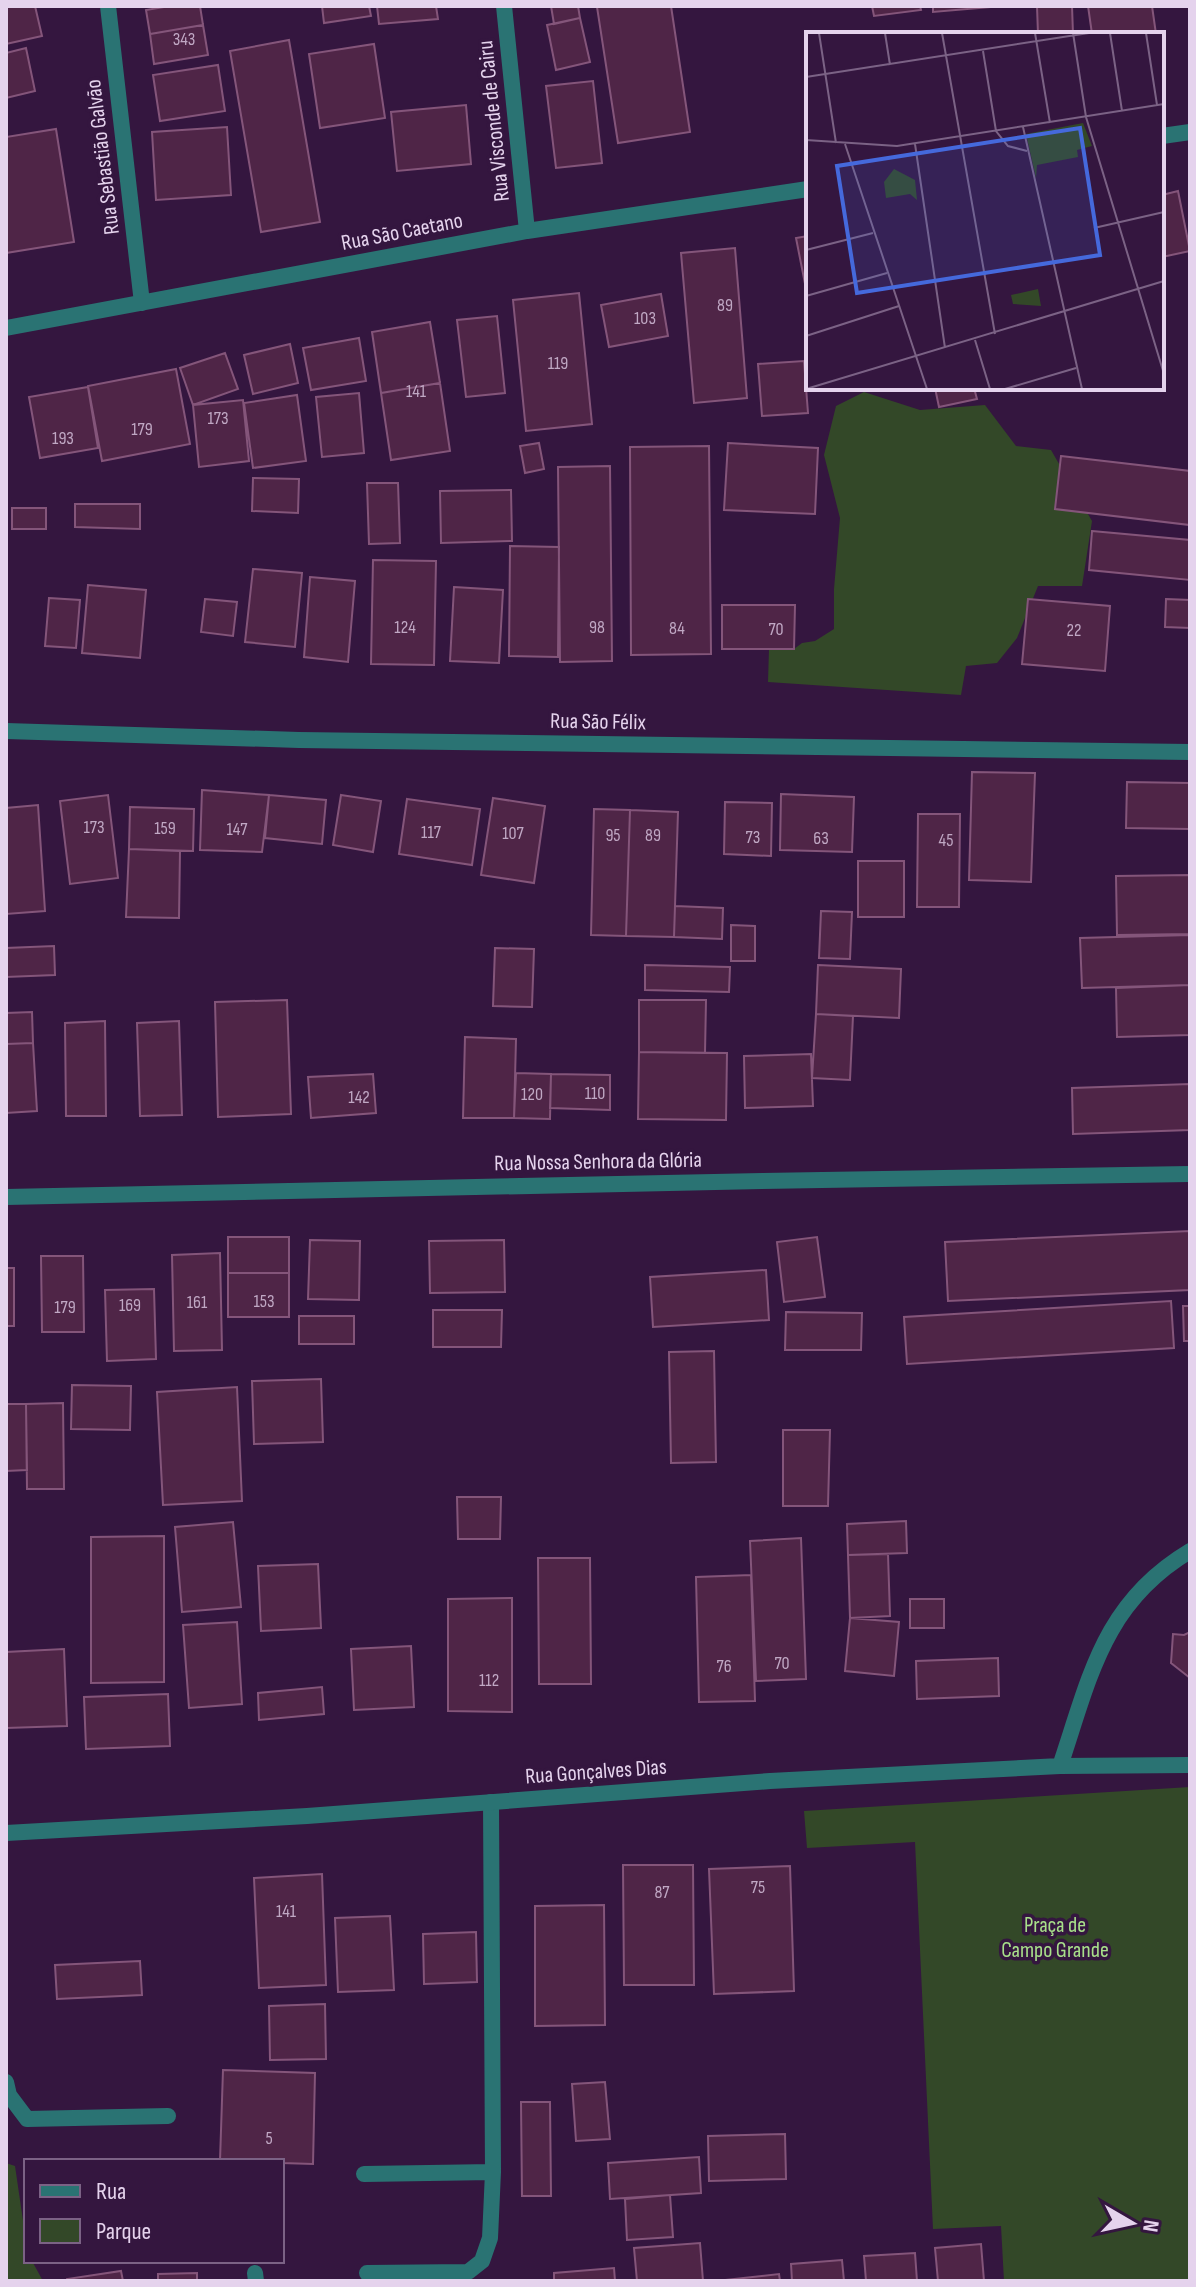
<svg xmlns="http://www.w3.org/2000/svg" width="1196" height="2287" viewBox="0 0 1196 2287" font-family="'Sofia Sans Condensed',sans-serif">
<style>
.green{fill:#334828}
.building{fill:#4f2547;stroke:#84557a;stroke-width:2}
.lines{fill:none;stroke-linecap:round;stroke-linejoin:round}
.service{stroke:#2a7373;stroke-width:16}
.minor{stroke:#2a7373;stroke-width:16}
.labels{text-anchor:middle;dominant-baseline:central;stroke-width:7;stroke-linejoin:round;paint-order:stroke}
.number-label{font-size:18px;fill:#c0a8c4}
.street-label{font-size:22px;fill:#e5d3ed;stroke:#34163f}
.park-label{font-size:22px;fill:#a8e08a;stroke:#34163f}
.inset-road{fill:none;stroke:#7b6285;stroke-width:2}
.view{fill:#4569dc;fill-opacity:0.15;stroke:#4569dc;stroke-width:4}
.inset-edge{fill:none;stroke:#e5d3ed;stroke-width:4}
</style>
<rect width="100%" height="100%" fill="#34163f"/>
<!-- green -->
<path class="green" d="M864,392L920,410L985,405L1016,446L1051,450L1092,521L1082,586H1038L1017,638L997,663L966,666L961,695L768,682L769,649H794L802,643L815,641L834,629V589L840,518L824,455L836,406Z
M1190,1787V2281H1004L1001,2226L933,2229L915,1842L807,1848L804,1811Z
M6,2163L15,2166L26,2241V2261H32L43,2281H6Z"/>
<!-- building -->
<path class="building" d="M6,6H35L42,36L6,44Z
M170,6H200L203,25L150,34L146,10Z
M322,6H369L371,16L324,23Z
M377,6H436L438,19L379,24Z
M551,6H578L580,18L554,24Z
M671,6L690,132L618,143L597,7Z
M872,6H920L921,10L874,16Z
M933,6H990V7L933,12Z
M1037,6H1072L1073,34H1038Z
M1088,6H1152L1156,34H1092Z
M580,18L590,62L556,70L547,25Z
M203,25L208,55L154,64L150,34Z
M289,40L320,222L261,232L230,51Z
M374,44L385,118L320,128L309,54Z
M26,48L35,91L6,98V53Z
M218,65L225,111L160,121L153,75Z
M593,81L602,163L556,168L546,86Z
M466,105L471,164L397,171L391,112Z
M227,127L231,195L156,200L152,132Z
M56,129L74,242L6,253V137Z
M1178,191L1190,251L1162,257V195Z
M808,236V299L796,238Z
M735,248L747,398L694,403L681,253Z
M579,293L592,424L526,431L513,300Z
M661,294L668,336L609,347L601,305Z
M497,316L505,393L466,397L457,320Z
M430,322L440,383L381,393L372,332Z
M359,338L366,381L311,390L303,348Z
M290,344L298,383L253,394L244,355Z
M225,353L238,389L193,405L180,368Z
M804,361L808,413L762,416L758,364Z
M176,369L190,444L102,461L88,386Z
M440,383L450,451L391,460L381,393Z
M88,387L98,448L40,458L29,397Z
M935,388H974L977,399L939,407Z
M359,393L364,453L322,457L316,397Z
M297,395L306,461L253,468L244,403Z
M243,400L249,461L199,467L193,405Z
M539,443L544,469L525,473L520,446Z
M728,443L818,448L815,514L724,510Z
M709,446L711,654L631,655L630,447Z
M1061,456L1190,471V525L1055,509Z
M610,466L612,661L560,662L558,467Z
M253,478L299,479L298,513L252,511Z
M367,483H398L400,543L369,544Z
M511,490L512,541L441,543L440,491Z
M75,504H140V529L75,527Z
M12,508H46V529H12Z
M1092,531L1190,540V580L1089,570Z
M510,546L559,547L558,657L509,656Z
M373,560L436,561L434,665L371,664Z
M253,569L302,573L295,647L245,642Z
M310,577L355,581L348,662L304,657Z
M88,585L146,590L140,658L82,653Z
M454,587L503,590L499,663L450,661Z
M49,598L80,600L76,648L45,646Z
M205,599L237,602L233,636L201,632Z
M1028,599L1110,606L1105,671L1022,664Z
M1166,599L1190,600V628L1165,627Z
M722,605H795L794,649H722Z
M972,772L1035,773L1031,882L969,880Z
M1127,782L1190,783V829L1126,828Z
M202,790L269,795L262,852L200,850Z
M781,794L854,797L852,852L780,850Z
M108,795L118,878L70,884L60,801Z
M269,795L326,800L322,844L265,838Z
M341,795L381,801L373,852L333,845Z
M493,798L545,806L534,883L481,875Z
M407,799L480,809L472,865L399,854Z
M725,802L772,803L771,856L724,854Z
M38,805L45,911L6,914V808Z
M130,807L194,809L193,851L129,849Z
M594,809L630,810L626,936L591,935Z
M630,810L678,812L674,937L626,936Z
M918,814H960L959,907H917Z
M129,849L180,851L179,918L126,917Z
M858,861H904V917H858Z
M1190,875V934L1117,935L1116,876Z
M675,906L723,908L722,939L674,937Z
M821,911L852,912L850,959L819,958Z
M731,925L755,926V961H731Z
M1190,935V985L1082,988L1080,938Z
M54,946L55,975L6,977V948Z
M495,948L534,949L532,1007L493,1006Z
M645,965L730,967L729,992L645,990Z
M818,965L901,969L899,1018L816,1014Z
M1190,985V1035L1117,1037L1116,988Z
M287,1000L291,1114L218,1117L215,1002Z
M639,1000H706L705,1053L639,1052Z
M32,1012L33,1043L6,1044V1013Z
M816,1014L853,1016L850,1080L812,1078Z
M105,1021L106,1116H66L65,1023Z
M179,1021L182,1115L140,1116L137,1023Z
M465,1037L516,1039L514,1118H463Z
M33,1043L37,1111L6,1113V1044Z
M639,1052L727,1053L726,1120L638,1119Z
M811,1054L813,1106L745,1108L744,1056Z
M516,1073L551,1074L550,1119L514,1118Z
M373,1074L376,1113L311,1118L308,1077Z
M551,1074L610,1075V1110L550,1108Z
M1190,1084V1130L1073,1134L1072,1088Z
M1190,1231V1290L948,1301L945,1242Z
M228,1237H289V1273H228Z
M817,1237L825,1297L784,1302L777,1242Z
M310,1240L360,1241L359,1300L308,1299Z
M504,1240L505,1292L430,1293L429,1241Z
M220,1253L222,1350L174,1351L172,1255Z
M41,1256H83L84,1332H42Z
M6,1268H14V1326H6Z
M766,1270L769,1320L653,1327L650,1277Z
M228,1273H289V1317H228Z
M154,1289L156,1359L107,1361L105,1290Z
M1171,1301L1174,1348L907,1364L904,1317Z
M1183,1306H1190V1341H1184Z
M433,1310H502L501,1347H433Z
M786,1312L862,1313L861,1350H785Z
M299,1316H354V1344H299Z
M714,1351L716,1462L671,1463L669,1352Z
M321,1379L323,1442L254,1444L252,1381Z
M72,1385L131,1386L130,1430L71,1429Z
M237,1387L242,1501L163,1505L157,1392Z
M63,1403L64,1489H27L26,1404Z
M6,1404H26L27,1470L6,1471Z
M783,1430H830L828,1506H783Z
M457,1497H501L500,1539H458Z
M906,1521L907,1553L848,1555L847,1524Z
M233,1522L241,1607L182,1612L175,1527Z
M164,1536V1682L91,1683V1537Z
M801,1538L806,1679L756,1681L750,1541Z
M888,1554L890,1616L850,1618L848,1555Z
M538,1558H590L591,1684H539Z
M318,1564L321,1628L261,1631L258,1566Z
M751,1575L755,1701L699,1702L696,1577Z
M512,1598V1712L448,1711V1599Z
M910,1599H944V1628H910Z
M850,1618L899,1622L894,1676L845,1671Z
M237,1622L242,1704L189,1708L183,1625Z
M1190,1632V1678L1171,1663L1173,1634L1184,1635Z
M411,1646L414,1707L354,1710L351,1649Z
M64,1649L67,1726L6,1728V1652Z
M998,1658L999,1696L917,1699L916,1661Z
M322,1687L324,1714L259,1720L258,1693Z
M168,1694L170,1746L86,1749L84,1697Z
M623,1865H693L694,1985H624Z
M790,1866L794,1991L714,1994L709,1869Z
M322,1874L326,1985L259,1988L254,1878Z
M604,1905L605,2025L535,2026V1906Z
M390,1916L394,1990L338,1992L335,1918Z
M476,1932L477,1982L424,1984L423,1934Z
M140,1961L142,1995L57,1999L55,1965Z
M325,2004L326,2059L270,2060L269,2006Z
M223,2070L315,2073L313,2164L282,2163V2161H220Z
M605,2082L610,2139L576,2141L572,2084Z
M521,2102H550L551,2196H522Z
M785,2134L786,2179L709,2181L708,2136Z
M699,2157L701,2193L610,2199L608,2163Z
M670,2195L673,2237L627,2240L625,2199Z
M700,2243L703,2281H637L634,2248Z
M981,2244L984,2281H938L935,2248Z
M915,2253L917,2281H866L864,2256Z
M842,2260L844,2281H792L791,2264Z
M614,2268L615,2281H554V2273Z
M121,2271L123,2281H67V2279Z
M197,2273V2281H158V2274Z
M779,2274L780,2281H726V2280Z"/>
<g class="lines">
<!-- service -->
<path class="service" d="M6,2082L9,2095L27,2119L168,2116
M364,2174L493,2172
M367,2273L468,2272L482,2261L490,2238L493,2172L491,1802"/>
<!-- minor -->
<path class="minor" d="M108,6L142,303
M504,6L527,231
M1162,136L1190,132
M6,328L527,231L808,189
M6,731L299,740L1190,752
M6,1197L762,1181L1190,1174
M1060,1766C1090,1677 1103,1603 1190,1551
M6,1833L307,1816L770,1781L1060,1766L1190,1765
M255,2273L256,2281"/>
</g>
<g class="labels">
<!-- number labels -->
<g class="number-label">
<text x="184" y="39">343</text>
<text x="725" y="305">89</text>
<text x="645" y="318">103</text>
<text x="558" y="363">119</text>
<text x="416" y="391">141</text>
<text x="218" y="418">173</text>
<text x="142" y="429">179</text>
<text x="63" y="438">193</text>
<text x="405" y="627">124</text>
<text x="597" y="627">98</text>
<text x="677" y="628">84</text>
<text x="776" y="629">70</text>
<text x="1074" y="630">22</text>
<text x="94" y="827">173</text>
<text x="165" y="828">159</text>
<text x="237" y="829">147</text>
<text x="431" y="832">117</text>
<text x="513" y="833">107</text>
<text x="613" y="835">95</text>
<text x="653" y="835">89</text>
<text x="753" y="837">73</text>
<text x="821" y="838">63</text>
<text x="946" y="840">45</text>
<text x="595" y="1093">110</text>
<text x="532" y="1094">120</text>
<text x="359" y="1097">142</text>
<text x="264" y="1301">153</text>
<text x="197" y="1302">161</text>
<text x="130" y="1305">169</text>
<text x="65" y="1307">179</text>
<text x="782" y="1663">70</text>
<text x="724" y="1666">76</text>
<text x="489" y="1680">112</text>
<text x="758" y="1887">75</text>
<text x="662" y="1892">87</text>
<text x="286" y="1911">141</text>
<text x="269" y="2138">5</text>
</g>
<!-- street labels -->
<g class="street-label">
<text transform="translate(494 121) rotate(-96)">Rua Visconde de Cairu</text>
<text transform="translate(103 157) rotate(-97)">Rua Sebastião Galvão</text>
<text transform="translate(402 232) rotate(-11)">Rua São Caetano</text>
<text transform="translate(598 722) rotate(1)">Rua São Félix</text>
<text transform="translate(598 1162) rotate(-1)">Rua Nossa Senhora da Glória</text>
<text transform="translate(596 1772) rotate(-4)">Rua Gonçalves Dias</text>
</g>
<!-- park labels -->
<g class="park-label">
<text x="1055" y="1925">Praça de<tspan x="1055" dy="25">Campo Grande</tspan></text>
</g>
</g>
<!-- overview -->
<g transform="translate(806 32)">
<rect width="358" height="358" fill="#34163f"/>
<path d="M277,91L286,114L271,118L272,125L231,133L230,146L220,102ZM88,137L109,148L111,168L104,162L80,166L78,150ZM232,257L235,274L207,272L205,263Z" fill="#334828"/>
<path class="inset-road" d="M13,1L30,111M79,1L84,33M136,1L189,302M229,1L244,91M267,1L280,85L358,342M304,1L316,79M340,1L351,73M177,19L190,99L202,114L221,119M0,45L283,1M217,95L276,357M0,108L91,114L358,72M39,112L121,357M109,112L139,316M288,196L358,180M0,218L67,201M0,264L81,241M0,304L93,274M169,308L184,357M0,357L358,249M199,357L270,336"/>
<path class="view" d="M274,96L294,223L51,261L31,134Z"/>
<rect width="358" height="358" class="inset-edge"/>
</g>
<!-- border -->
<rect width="1196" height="2287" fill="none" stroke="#e5d3ed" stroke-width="16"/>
<!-- legend -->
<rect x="24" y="2159" width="260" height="104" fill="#34163f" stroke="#7b6285" stroke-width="2"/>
<rect x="40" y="2185" width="40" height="12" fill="#2a7373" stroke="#7b6285" stroke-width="2"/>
<text x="96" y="2199" font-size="24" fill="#e5d3ed">Rua</text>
<rect x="40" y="2219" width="40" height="24" fill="#334828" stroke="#7b6285" stroke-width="2"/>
<text x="96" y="2239" font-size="24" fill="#e5d3ed">Parque</text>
<!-- north arrow -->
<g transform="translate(1132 2223) rotate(99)" stroke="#34163f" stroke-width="6" paint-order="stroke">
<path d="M0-6L14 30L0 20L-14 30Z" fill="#e5d3ed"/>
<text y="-12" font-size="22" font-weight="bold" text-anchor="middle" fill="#e5d3ed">N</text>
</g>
</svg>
